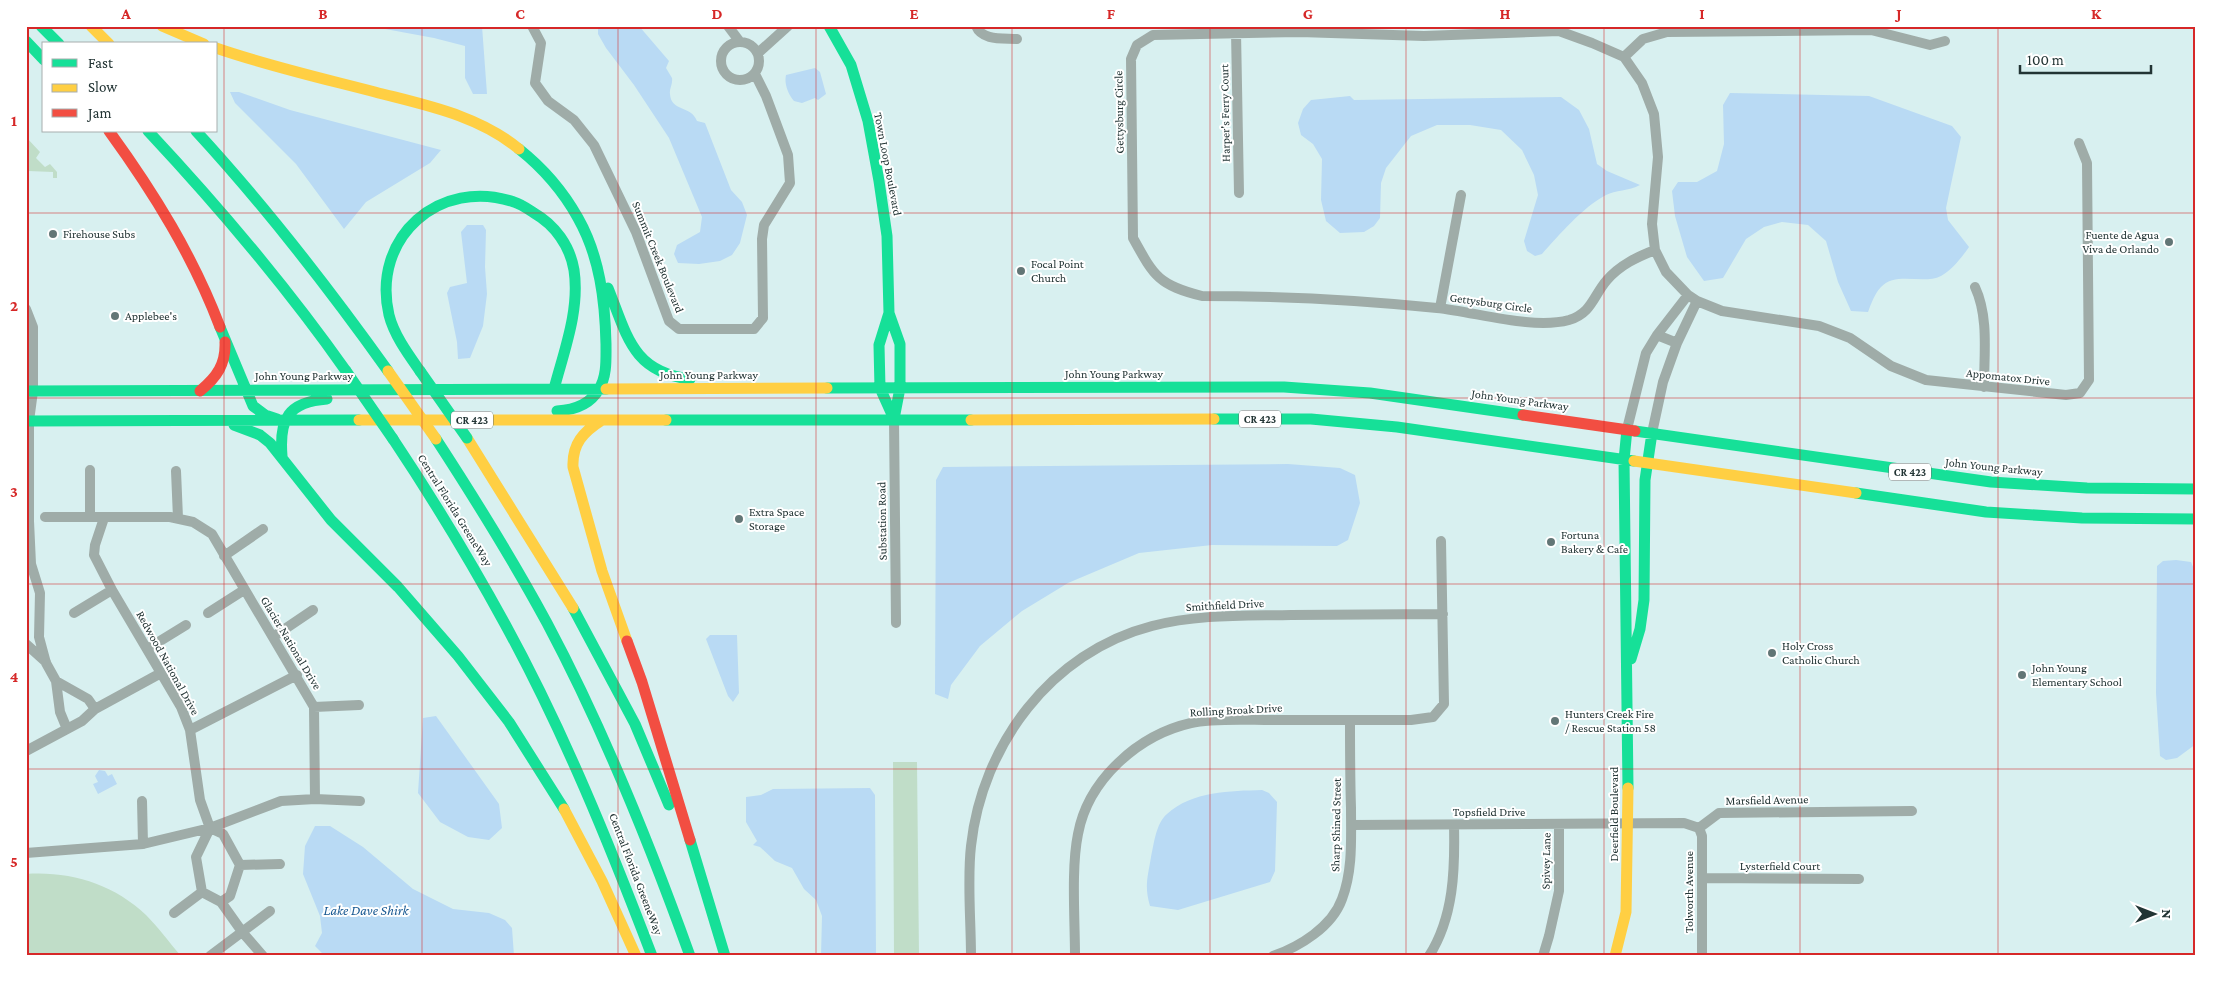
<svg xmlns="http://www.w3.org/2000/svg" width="2222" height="982" viewBox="0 0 2222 982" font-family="'Crimson Pro',serif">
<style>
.green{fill:#c0ddc8}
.water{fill:#b9daf4}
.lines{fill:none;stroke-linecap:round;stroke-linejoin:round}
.street{stroke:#9faca8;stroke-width:10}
.fast{stroke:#16e098;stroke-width:11}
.slow{stroke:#ffcf43;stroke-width:11}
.jam{stroke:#f24e42;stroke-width:11}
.fast-bridge{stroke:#16e098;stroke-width:11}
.slow-bridge{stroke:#ffcf43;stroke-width:11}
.grid{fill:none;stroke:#d62828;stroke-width:1;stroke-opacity:0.55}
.poi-dot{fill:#627676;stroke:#fff;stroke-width:2}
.labels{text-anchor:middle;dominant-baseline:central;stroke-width:4;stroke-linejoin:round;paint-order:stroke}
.shield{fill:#fff;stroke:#647171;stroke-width:1}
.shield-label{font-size:11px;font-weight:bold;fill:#223434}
.street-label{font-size:12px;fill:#223434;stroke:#fff}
.poi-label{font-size:12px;fill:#223434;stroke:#fff;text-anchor:start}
.water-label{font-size:14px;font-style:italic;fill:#195992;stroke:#fff}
.neatline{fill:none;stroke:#d62828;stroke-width:2}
.grid-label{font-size:16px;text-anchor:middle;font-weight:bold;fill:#d62828}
</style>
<rect width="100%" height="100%" fill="#d8f0f0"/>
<!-- green -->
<path class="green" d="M26,137L40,152L36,158L45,167L50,164L57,172V178H53V172L28,171L26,179Z
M893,762H917L919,956H894Z
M26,874C71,871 113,884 146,915C158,927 169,942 181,956H26Z"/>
<!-- water -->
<path class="water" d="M369,26H482L487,94H473L465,78V46L434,38Z
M598,26H639L669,61L666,68L672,78C673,84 669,89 670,94C671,112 691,105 697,121L705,123L731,190L742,202L747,215L740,243L732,255L720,261L699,264L678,263L674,254L677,245L700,232L702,217L669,138L634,85L606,48L598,34Z
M815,68L820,72L826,94L818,100L815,98L802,103L794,101C788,94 784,84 786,75Z
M230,92H239L290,110L441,150L430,163L366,202L344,229L296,164L235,103Z
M1730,93L1869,96L1952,126L1961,137L1946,208L1948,220L1969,247C1962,257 1952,270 1941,276C1923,285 1896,271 1881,287C1875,293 1871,304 1868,312L1851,311L1838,282L1826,241L1808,225L1782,222L1764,227L1746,239L1723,278L1704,281L1687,257L1675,216L1672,191L1678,182H1697L1717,171L1724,144L1723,105Z
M1350,96L1354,100L1561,97L1579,110L1589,129L1597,164L1607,171L1640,185C1629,191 1615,190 1606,195C1583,207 1559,235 1542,254L1535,256L1527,251L1524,241L1538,195L1534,175L1522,150L1501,130L1470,125H1437L1411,136L1386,168L1381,183L1380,218L1374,226L1364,232L1340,233L1326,221L1321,200L1322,159L1313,144L1301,135L1298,123L1303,109L1311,100Z
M467,225H483L486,230L485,267L487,294L483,326L470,358L458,359L457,342L447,293L450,287L467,283L461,232Z
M1288,464L1340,468L1355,475L1360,503L1348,540L1337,546L1212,545L1139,553L1068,583L1022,611L980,646L951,685L948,699L935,694L936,480L943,467Z
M2176,560L2191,562L2196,574V744L2177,758L2166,760L2160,756L2156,693L2157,566L2163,561Z
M710,635H737L739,693L733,702L728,696L706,639Z
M436,716L499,804L502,828L489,840L468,837L440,822L418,793L423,718Z
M99,770L105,771L108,776L112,774L117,784L98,794L93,784L98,782L95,776Z
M870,788L875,795L876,956H821L822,916L816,900L804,889L792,868L775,861L760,847L753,845L757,841L746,822V797L761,795L773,789Z
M1262,790L1269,793L1277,802L1275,871L1270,882L1178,910L1150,906C1144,886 1148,876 1151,857C1154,844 1156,823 1167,814C1192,791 1231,791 1262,790Z
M315,826H330L363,847L413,889L453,909L489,913L505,920L512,928L514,956H335L322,953L315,946L322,933L320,916L303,874L305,846Z"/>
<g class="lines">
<!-- street -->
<path class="street" d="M532,26L541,43L535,83L548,101L574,120L594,145L636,232L669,321L679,329H754L763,318L762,239L764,225L790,183L788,155L766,96L755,74
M728,26L740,42
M976,26C982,41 1003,38 1017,39
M1236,32L1239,193
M721 61a19 19 0 1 1 38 0a19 19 0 1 1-38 0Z
M758,53L788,26
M1624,57L1643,39L1667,32L1871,30L1930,45L1945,41
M1655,250C1637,257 1620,265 1607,280C1593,296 1592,313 1569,320C1533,330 1476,312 1437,308C1359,300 1281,296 1202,296C1158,285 1154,276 1133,238L1131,59L1137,45L1153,35L1300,32L1424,36L1559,31L1592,43L1624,57L1642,83L1654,114L1658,157L1652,224L1655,250L1666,272L1688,295L1697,301L1722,311L1819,326L1850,338L1891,366L1926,380L2066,395L2080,393L2089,380L2087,163L2079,143
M1975,287C1989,317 1984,354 1984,387
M1440,308L1461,195
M26,309L33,327V391L29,421V521L31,564L40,593L39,637L46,663L56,681L60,712L67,729
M1657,335L1677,343
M894,419L896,623
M1627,429L1646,353L1657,335L1688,295
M1652,433L1663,382L1677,343L1697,301
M176,471L178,518
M90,517V470
M104,518L95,545L94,555L112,590L181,707L190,730L200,800L210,828L196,857L202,892L221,902L230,896L240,865L223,834L210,828
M224,556L263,529
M74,613L112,590
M208,613L244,590
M273,637L313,610
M26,644L46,662
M147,649L186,625
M56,681L88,699L95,709
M314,707L359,705
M190,730L297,675
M26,751L82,721L95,709L161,673
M315,799L360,801
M142,801L143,844
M1351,825L1684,823L1699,828
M1699,828L1719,813L1912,811
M1699,828L1702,836V956
M26,853L143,844L210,828L281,801L315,799L314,707L212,534L193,522L170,517H45
M240,865L280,864
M1702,878L1859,879
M221,902L243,933L263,956
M174,913L202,892
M210,956L270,911
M971,956C971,921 967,880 971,846C982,745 1051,652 1152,626C1197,614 1245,616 1291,615C1342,615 1392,614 1443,614
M1075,956C1075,920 1071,868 1078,834C1088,780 1138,735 1191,723C1213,718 1247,720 1271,720C1318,720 1364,720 1411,720L1433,717L1444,704L1441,541
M1273,956C1299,947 1332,927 1342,899C1353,870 1351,839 1351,808C1350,778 1350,749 1350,720
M1429,956C1454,917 1455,869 1454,825
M1543,956L1549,936L1559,891V824"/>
<!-- fast -->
<path class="fast" d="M41,26L59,44
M829,26L851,65L868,121L879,181L887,236L889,313L900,344V388L894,419
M26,41L44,60
M148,131C219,207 286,286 346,371
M196,131C266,207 328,287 388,371
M519,149C543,168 563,191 578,218C600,257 605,301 606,344C606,360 607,376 599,389C590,405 574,410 557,411
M608,288C627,335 632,372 690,379
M889,313L879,345L880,388L894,419
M220,327L253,406L265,415L277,419
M420,371C408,354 394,335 389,315C371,237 440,177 514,202C521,204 528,209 534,213C555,225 570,246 574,270C580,310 564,351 554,389
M827,388L1284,387L1370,393L1523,415
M26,391L606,389
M1214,419H1311L1397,427L1634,461
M666,420H971
M26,421L359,420
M234,425L260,435L270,443L331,520L398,587L458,656L509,722L564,809
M1627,429L1624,460L1628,788
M1635,431L1991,482L2087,488L2196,489
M393,439C433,499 470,560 505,624C563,730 609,843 652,956
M436,439C475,499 513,560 547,623C604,730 649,842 690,956
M282,456C279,419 288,402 327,399
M1856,493L1986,512L2082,518L2196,519
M573,608L635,724L669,805
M1631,659L1640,629L1644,600L1645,480L1652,433
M690,840L725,956"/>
<!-- slow -->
<path class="slow" d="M91,26L109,44
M162,26L204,44
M216,48C268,66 321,78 375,92C425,105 478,115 519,149
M606,389L827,388
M359,420H666
M602,420C583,432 572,444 573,467L602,571L627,641
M971,420L1214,419
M467,438L573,608
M1634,461L1856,493
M564,809L602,881L636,956
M1615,956L1626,912L1628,788"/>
<!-- jam -->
<path class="jam" d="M109,131C154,193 193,256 220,327
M200,391C217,377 226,364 225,342
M1523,415L1635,431
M627,641L642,682L690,840"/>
<!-- fast-bridge -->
<path class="fast-bridge" d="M346,371L393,439
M420,371L467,438"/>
<!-- slow-bridge -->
<path class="slow-bridge" d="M388,371L436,439"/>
</g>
<!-- grid -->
<path class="grid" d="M224,26V956M422,26V956M618,26V956M816,26V956M1012,26V956M1210,26V956M1406,26V956M1604,26V956M1800,26V956M1998,26V956M26,213H2196M26,398H2196M26,584H2196M26,769H2196"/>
<!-- markers -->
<g class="poi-dot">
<circle cx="53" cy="234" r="5"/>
<circle cx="2169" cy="242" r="5"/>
<circle cx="1021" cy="271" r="5"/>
<circle cx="115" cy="316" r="5"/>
<circle cx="739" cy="519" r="5"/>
<circle cx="1551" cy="542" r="5"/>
<circle cx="1772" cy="653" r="5"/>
<circle cx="2022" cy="675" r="5"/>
<circle cx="1555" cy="721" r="5"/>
</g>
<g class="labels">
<!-- shield labels -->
<g class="shield">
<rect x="1239" y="410.5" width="42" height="17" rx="4"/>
<rect x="451" y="411.5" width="42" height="17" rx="4"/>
<rect x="1889" y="463.5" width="42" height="17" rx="4"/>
</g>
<g class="shield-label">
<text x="1260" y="419">CR 423</text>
<text x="472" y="420">CR 423</text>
<text x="1910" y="472">CR 423</text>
</g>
<!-- street labels -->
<g class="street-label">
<text transform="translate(1119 112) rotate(-91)">Gettysburg Circle</text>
<text transform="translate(1225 113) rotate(-91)">Harper's Ferry Court</text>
<text transform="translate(888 164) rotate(79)">Town Loop Boulevard</text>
<text transform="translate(658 257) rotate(68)">Summit Creek Boulevard</text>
<text transform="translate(1491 303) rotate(8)">Gettysburg Circle</text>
<text x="1114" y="374">John Young Parkway</text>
<text x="709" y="375">John Young Parkway</text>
<text x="304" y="376">John Young Parkway</text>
<text transform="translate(2008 377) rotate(6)">Appomatox Drive</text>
<text transform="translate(1520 400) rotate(8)">John Young Parkway</text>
<text transform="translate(1994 467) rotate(6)">John Young Parkway</text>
<text transform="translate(455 510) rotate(58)">Central Florida GreeneWay</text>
<text transform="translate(882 521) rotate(-91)">Substation Road</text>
<text transform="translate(1225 605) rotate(-3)">Smithfield Drive</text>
<text transform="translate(291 643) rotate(59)">Glacier National Drive</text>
<text transform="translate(168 663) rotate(61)">Redwood National Drive</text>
<text transform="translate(1236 710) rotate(-3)">Rolling Broak Drive</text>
<text transform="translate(1767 800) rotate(-1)">Marsfield Avenue</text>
<text x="1489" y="812">Topsfield Drive</text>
<text transform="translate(1614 814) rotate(-90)">Deerfield Boulevard</text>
<text transform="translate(1336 825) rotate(-89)">Sharp Shined Street</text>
<text transform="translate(1546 861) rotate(-89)">Spivey Lane</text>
<text x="1780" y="866">Lysterfield Court</text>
<text transform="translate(636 874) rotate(69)">Central Florida GreeneWay</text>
<text transform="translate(1689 892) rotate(-90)">Tolworth Avenue</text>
</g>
<!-- poi labels -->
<g class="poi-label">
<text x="63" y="234">Firehouse Subs</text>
<text x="2159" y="235" text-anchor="end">Fuente de Agua<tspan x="2159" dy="14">Viva de Orlando</tspan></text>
<text x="1031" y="264">Focal Point<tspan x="1031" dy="14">Church</tspan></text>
<text x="125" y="316">Applebee's</text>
<text x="749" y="512">Extra Space<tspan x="749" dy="14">Storage</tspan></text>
<text x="1561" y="535">Fortuna<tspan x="1561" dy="14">Bakery &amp; Cafe</tspan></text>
<text x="1782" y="646">Holy Cross<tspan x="1782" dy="14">Catholic Church</tspan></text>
<text x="2032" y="668">John Young<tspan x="2032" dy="14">Elementary School</tspan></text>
<text x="1565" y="714">Hunters Creek Fire<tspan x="1565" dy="14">/ Rescue Station 58</tspan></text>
</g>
<!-- water labels -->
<g class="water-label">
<text x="366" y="910">Lake Dave Shirk</text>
</g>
</g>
<!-- border -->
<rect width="2222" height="982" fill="none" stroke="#ffffff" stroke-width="55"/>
<!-- legend -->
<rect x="42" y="42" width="175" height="90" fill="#ffffff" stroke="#a7aeae"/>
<rect x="52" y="59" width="25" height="8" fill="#16e098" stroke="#a7aeae"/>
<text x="88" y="68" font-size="15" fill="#223434">Fast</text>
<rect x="52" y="84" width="25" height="8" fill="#ffcf43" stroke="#a7aeae"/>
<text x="88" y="92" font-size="15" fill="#223434">Slow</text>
<rect x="52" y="109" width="25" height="8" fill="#f24e42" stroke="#a7aeae"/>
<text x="88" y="118" font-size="15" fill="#223434">Jam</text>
<!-- north arrow -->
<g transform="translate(2154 914) rotate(90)" stroke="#ffffff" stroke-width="4" paint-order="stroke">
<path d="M0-4L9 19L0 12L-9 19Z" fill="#223434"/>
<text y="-8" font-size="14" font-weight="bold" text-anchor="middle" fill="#223434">N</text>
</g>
<!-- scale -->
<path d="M2020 65v8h131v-8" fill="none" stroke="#223434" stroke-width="2.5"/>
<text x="2027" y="65" font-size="15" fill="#223434" stroke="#ffffff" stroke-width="4" paint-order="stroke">100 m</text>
<rect x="28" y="28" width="2166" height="926" class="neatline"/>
<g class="grid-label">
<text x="126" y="19">A</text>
<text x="323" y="19">B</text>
<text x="520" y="19">C</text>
<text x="717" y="19">D</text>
<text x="914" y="19">E</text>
<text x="1111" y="19">F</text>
<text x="1308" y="19">G</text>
<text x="1505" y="19">H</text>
<text x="1702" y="19">I</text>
<text x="1899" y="19">J</text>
<text x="2096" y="19">K</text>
<text x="14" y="126">1</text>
<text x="14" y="311">2</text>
<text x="14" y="497">3</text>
<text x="14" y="682">4</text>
<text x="14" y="867">5</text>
</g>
</svg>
